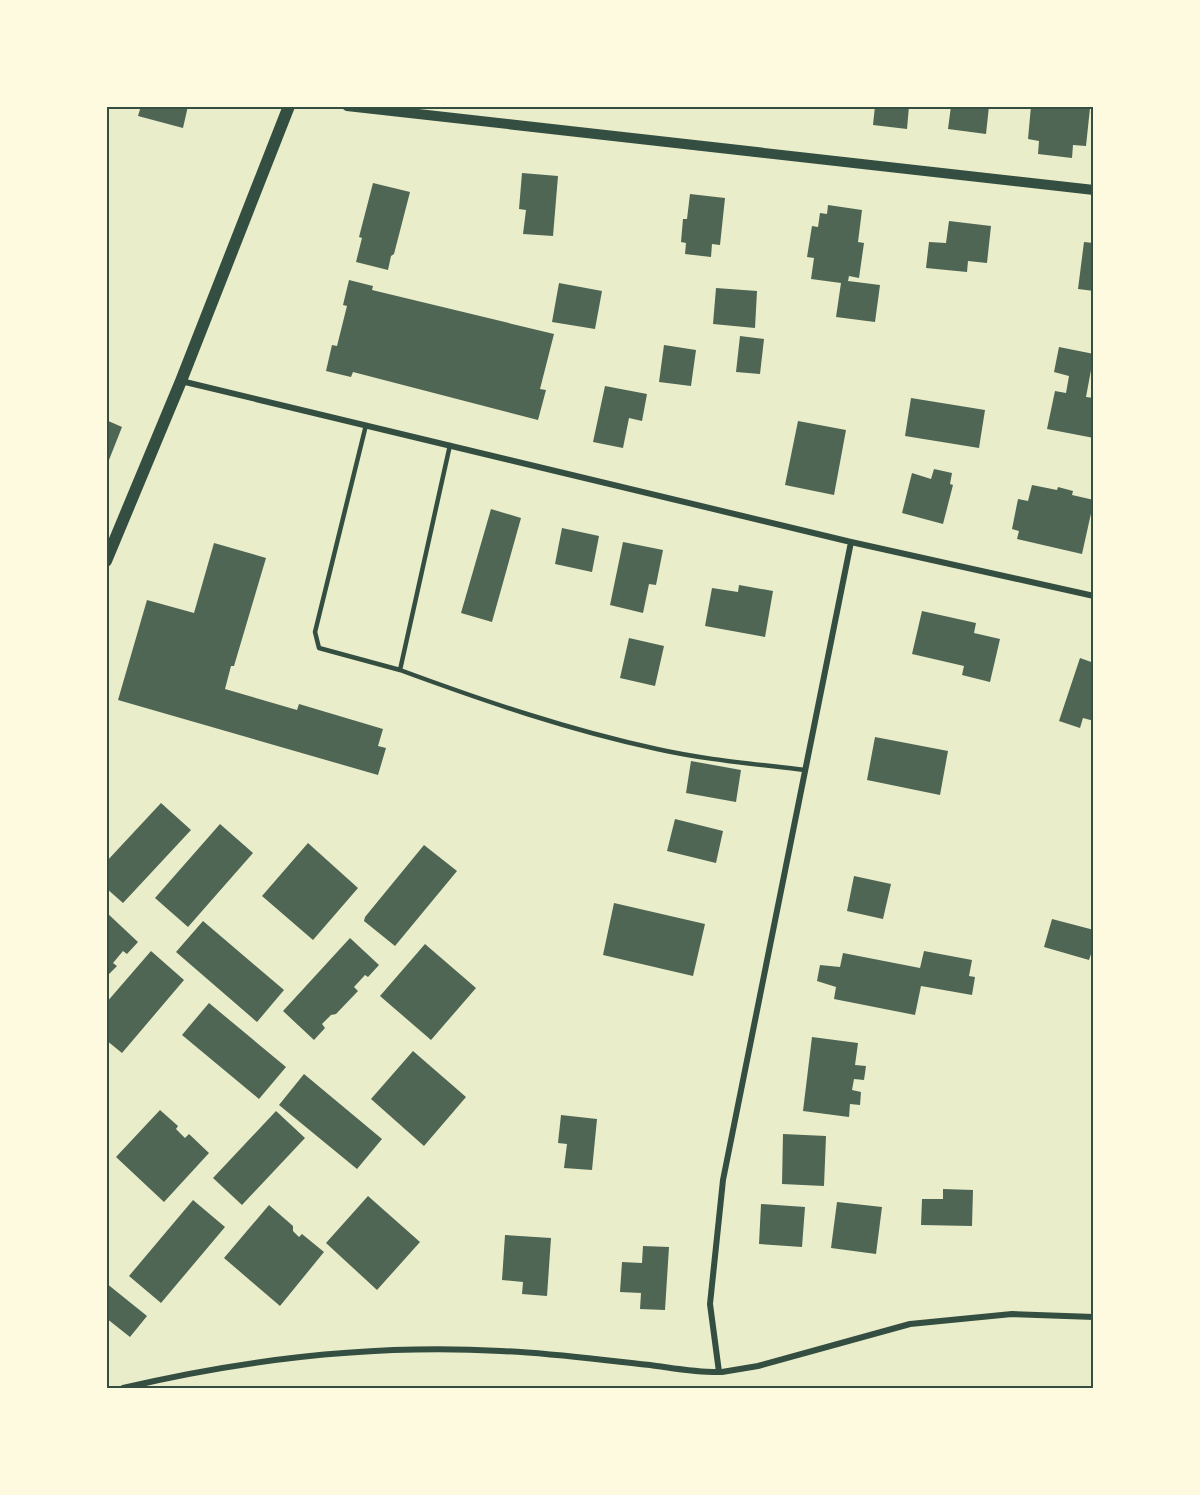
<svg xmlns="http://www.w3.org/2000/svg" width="1200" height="1495" viewBox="0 0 1200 1495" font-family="'Source Sans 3',sans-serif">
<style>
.building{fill:#4f6655}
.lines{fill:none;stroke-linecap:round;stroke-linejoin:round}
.service{stroke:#344e41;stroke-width:4.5}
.minor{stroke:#344e41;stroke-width:6}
.tertiary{stroke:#344e41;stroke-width:10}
.secondary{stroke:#344e41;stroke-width:12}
.neatline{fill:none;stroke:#344e41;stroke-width:2}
</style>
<rect width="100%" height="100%" fill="#e9edc9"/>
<!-- building -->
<path class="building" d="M141,106H188L183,128L138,116Z
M875,106H909L907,129L873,125Z
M951,106H989L986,134L948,129Z
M1031,106L1090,108L1086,146L1073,145L1072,158L1038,154L1039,141L1028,139Z
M522,173L558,176L553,236L523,234L526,210L519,209Z
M373,183L410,192L394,254L391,256L388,270L356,262L362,238L359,237Z
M690,194L725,198L720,245L712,244L711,257L685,254L686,243L681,242L683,219H687Z
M828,205L862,210L858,242L864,243L859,278L849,276L848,281L880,285L875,322L836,317L841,283L811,279L814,258L807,257L812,226L818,227L820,213L827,214Z
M949,221L991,226L987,263L968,261L967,272L926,268L929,242L946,243Z
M1084,242L1094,243V291L1078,289Z
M349,280L373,286L372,290L554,334L540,389L546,390L538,420L353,372L351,377L326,371L332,345L337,346L347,306L343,305Z
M559,283L602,291L595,329L552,322Z
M716,288L757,291L755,328L713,324Z
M740,336L764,339L760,374L736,372Z
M664,345L696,350L691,386L659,382Z
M1059,347L1094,354L1086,397L1094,398V438L1047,429L1055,391L1066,393L1069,376L1054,372Z
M605,386L647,394L642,421L629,418L623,448L593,442Z
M911,398L985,410L979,448L905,436Z
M106,420L122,427L107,465H106Z
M798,421L846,430L834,495L785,485Z
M934,469L952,473L950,484L953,485L943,524L902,513L912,473L931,479Z
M1032,485L1057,490L1058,487L1073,491L1072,495L1094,500L1082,554L1017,539L1019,531L1012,529L1018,499L1028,501Z
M491,509L521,518L492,622L461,613Z
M562,528L599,536L592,572L555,564Z
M623,542L663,550L656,585L649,584L643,613L610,605Z
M214,543L266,558L234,666H231L225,689L297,710L299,704L383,729L378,746L386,748L378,775L118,700L147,600L194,613Z
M739,585L773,591L765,637L705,626L712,588L738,592Z
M922,611L976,623L974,633L1000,639L990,682L962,675L964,666L912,654Z
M629,638L664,646L655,686L620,678Z
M1080,658L1094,663V721L1083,718L1080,728L1059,721Z
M875,737L948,751L940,795L867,780Z
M691,761L741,770L736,802L686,793Z
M161,803L191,830L123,903L106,888V862Z
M675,819L723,831L716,863L667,851Z
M220,824L253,853L188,927L155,898Z
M308,843L358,888L313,940L262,896Z
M424,845L457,871L395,946L364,921L365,917Z
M854,876L891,884L883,919L847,911Z
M614,903L705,924L693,976L603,955Z
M106,912L138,942L127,954L123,951L113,963L117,966L106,977Z
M1052,919L1094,930V945L1089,960L1044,947Z
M203,921L284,990L257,1022L176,952Z
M350,938L379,965L368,977L365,975L354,987L358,991L336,1014L331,1015L322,1024L325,1028L314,1040L283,1011Z
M425,944L476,988L431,1040L380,996Z
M151,951L184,980L122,1053L106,1040V1003Z
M924,951L972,960L969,976L975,977L972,995L921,986L915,1015L834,999L836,987L817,981L820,965L840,967L843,953L920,968Z
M209,1003L286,1067L259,1099L182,1035Z
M812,1037L858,1043L855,1065L866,1066L864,1080L854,1079L852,1090L861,1092L860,1105L850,1104L849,1117L803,1111Z
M413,1051L466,1097L424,1146L371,1099Z
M304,1074L382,1139L357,1169L279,1105Z
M160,1110L178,1126L176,1129L185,1138L189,1134L209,1153L164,1202L116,1157Z
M276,1111L305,1138L242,1205L213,1178Z
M561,1115L597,1119L592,1170L564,1168L567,1144L558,1143Z
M783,1134L826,1136L824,1186L782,1184Z
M943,1189L973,1190L972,1226L921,1225L922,1199H943Z
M368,1196L420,1242L377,1290L326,1243Z
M193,1200L225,1227L161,1303L129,1276Z
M837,1202L882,1207L876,1254L831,1248Z
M761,1204L805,1207L802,1247L759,1244Z
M269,1205L293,1226V1231L299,1237L302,1234L324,1252L280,1306L224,1258Z
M505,1235L551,1238L547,1296L522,1294L523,1282L502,1280Z
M643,1246L669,1247L665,1310L640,1309L641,1293L620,1292L622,1262L642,1263Z
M106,1283L147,1316L130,1337L106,1318Z"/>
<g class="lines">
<!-- service -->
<path class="service" d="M366,425L315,632L319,648L400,670L450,445
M400,670C484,701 569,730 657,749C706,760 756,764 805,770"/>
<!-- minor -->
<path class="minor" d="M181,381L851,542L1094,596
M719,1372L710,1304L723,1180L851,542
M123,1388C246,1359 374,1344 501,1351C551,1353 600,1360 650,1365C673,1368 698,1373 722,1372L758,1366L910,1324L1012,1314L1094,1317"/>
<!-- tertiary -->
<path class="tertiary" d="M347,106L1094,190"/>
<!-- secondary -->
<path class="secondary" d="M106,561L181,381L289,106"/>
</g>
<!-- border -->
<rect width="1200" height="1495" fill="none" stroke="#fefae0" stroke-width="216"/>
<rect x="108" y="108" width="984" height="1279" class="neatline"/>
</svg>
